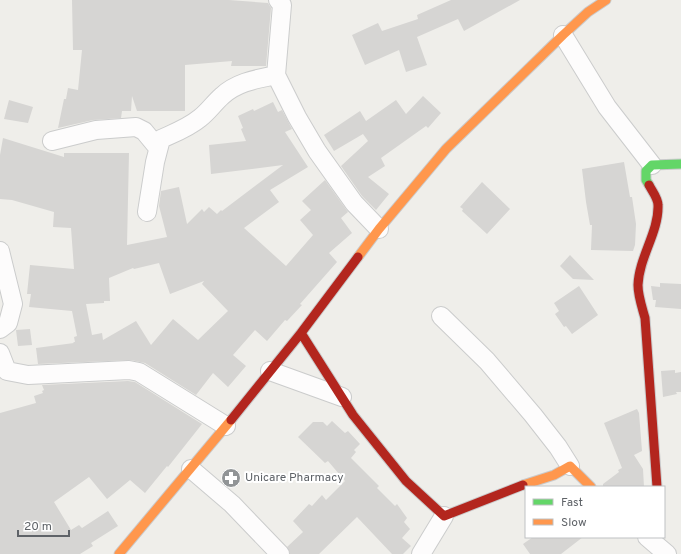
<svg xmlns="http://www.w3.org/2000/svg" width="681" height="554" viewBox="0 0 681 554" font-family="Overpass,sans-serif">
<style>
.building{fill:#d6d5d3;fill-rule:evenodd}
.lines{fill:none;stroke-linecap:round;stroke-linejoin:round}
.street-casing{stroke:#cbcccc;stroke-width:20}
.fast-casing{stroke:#cacacb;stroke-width:11}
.slow-casing{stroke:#cacacb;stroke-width:11}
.jam-casing{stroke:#cacacb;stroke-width:11}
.street{stroke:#fdfcfc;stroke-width:18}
.fast{stroke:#63d668;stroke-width:9}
.slow{stroke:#ff974d;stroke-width:9}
.jam{stroke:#b3261e;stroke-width:9}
.labels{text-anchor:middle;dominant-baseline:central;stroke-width:4;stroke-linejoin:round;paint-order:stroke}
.poi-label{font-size:12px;fill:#5f6368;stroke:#fff;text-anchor:start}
</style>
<rect width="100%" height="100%" fill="#efeeea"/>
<!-- building -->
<path class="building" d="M72,0H229L268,3L271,8L266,66H231L232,61L185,65V111H137L132,96L131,111H122L121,118L93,120L58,128L64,99H66L68,88L78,90L82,50H73Z
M451,0H520L464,31L458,19L417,37L427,65L406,72L399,50L365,65L352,35L378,23L382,31L418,19L417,15Z
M423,96L441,113L428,128L426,126L381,158L385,166L368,177L389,194L376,210L362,196L341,166L368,141L363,134L334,151L324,135L360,111L366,121L396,100L406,114Z
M9,100L33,107L28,123L4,119Z
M273,102L278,112L282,110L292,129L285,132L308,167L270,190L279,202L244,228L286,266L313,235L300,220L311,210L302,201L325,180L348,212L341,218L352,233L329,253L337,262L300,304L302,305L287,321L285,320L267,341L255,330L233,355L246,366L228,387L213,373L196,395L145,363L131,360L38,364L36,348L74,343L73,342H75L74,337L77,336L72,311L29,307L31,294H27L30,265L74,269L71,228L53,227L54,212L12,200L0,199V155L3,138L64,157V153H129L127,245L167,237L159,206L161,191L179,187L187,224L202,209L204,212L209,207L217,214L221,210L222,211L283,165L211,174L209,145L246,141L241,129L243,128L238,116L253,109L254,111ZM159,263L170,294L204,281L202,284L228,311L198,340L173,319L151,345L136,321L103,340L102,333L92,335L86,304L104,303V301H110L109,278L133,268L134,269Z
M624,162L630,197H632L636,224L635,245L633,251L591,250L592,225H590L586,202L582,169Z
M482,182L510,209L487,234L462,211L463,209L460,207Z
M570,255L594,280L573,279L560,266Z
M660,283L681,284V309L655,307L656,300H653L651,286L660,287Z
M579,286L598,315L572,334L566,326L564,327L555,314L559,311L554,303Z
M30,329L32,345L18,346L16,330Z
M675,370V373L681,372V392H676L677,394L663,397L661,371Z
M128,381L135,382L202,424L168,467L167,466L145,493L130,480L107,499L89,477L54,502L71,530L79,525L82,528L108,511L118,526L91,543L93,546L80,554H0V413L36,403L34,396L43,393L42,391L44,390L42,385Z
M637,409L639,413L642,451L634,455L643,469L644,487H603V484L619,472L618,470L622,468L604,423Z
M332,421L345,433L348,431L360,444L354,450L356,452L351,458L379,486L377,488L395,506L397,504L407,518L404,522L410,529L402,538L411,546L403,554H392L357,517L319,554H290L287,547L303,532L293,521L309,504L312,506L322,495L326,500L345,481L328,461L325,463L298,437L313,422H323L327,426Z
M533,537H583L561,554H530L523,544Z"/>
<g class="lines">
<!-- street casing -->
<g class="street-casing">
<path id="street" d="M278,0L282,5L276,75L297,117L317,151L354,203L379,229
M563,35L607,107L652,165
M52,141L96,130L136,127L144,131L158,148
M147,212L155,162L161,139C174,133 188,128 200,118C208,112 214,103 222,96C237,82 257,79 276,75
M0,251L13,304L8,323L0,329
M441,316L487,361L533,415L558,447L570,466
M0,353L7,371L28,375L129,370L139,372L226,426
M270,371L342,397
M191,469L232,504L280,554
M647,537L667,554
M421,554L444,516"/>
</g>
<!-- fast casing -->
<g class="fast-casing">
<path id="fast" d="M649,185L646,180V171L652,165L681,164"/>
</g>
<!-- slow casing -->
<g class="slow-casing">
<path id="slow" d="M358,257L379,229L446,149L563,35L588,12L606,0
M523,485L554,475L570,466L591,487
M119,554L231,420"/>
</g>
<!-- jam casing -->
<g class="jam-casing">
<path id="jam" d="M649,185C652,191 658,198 658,205C659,232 639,257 638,285C638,296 642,307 645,318L657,487
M301,333L353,415L406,481L444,516L523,485
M231,420L301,333L358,257"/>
</g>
<!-- street -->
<use href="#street" class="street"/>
<!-- fast -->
<use href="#fast" class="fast"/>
<!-- slow -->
<use href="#slow" class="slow"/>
<!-- jam -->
<use href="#jam" class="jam"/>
</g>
<!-- icons -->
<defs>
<g id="pharmacy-disc" transform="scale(1)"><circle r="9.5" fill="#919496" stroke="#fff"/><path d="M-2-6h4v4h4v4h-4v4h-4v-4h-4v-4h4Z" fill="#fff"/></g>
</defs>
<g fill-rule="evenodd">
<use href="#pharmacy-disc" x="231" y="478"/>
</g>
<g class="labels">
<!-- poi labels -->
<g class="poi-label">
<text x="245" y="478">Unicare Pharmacy</text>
</g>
</g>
<!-- legend -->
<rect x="525" y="486" width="140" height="52" fill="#ffffff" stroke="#bfc1c3"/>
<rect x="533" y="499" width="20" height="6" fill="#63d668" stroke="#bfc1c3"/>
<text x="561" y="506" font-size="12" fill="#5f6368">Fast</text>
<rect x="533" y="519" width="20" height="6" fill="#ff974d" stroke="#bfc1c3"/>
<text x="561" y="526" font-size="12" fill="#5f6368">Slow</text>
<!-- scale -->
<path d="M18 530v6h51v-6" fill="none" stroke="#5f6368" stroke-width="2"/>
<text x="24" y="530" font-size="12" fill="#5f6368" stroke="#ffffff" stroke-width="3" paint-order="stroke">20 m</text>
</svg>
